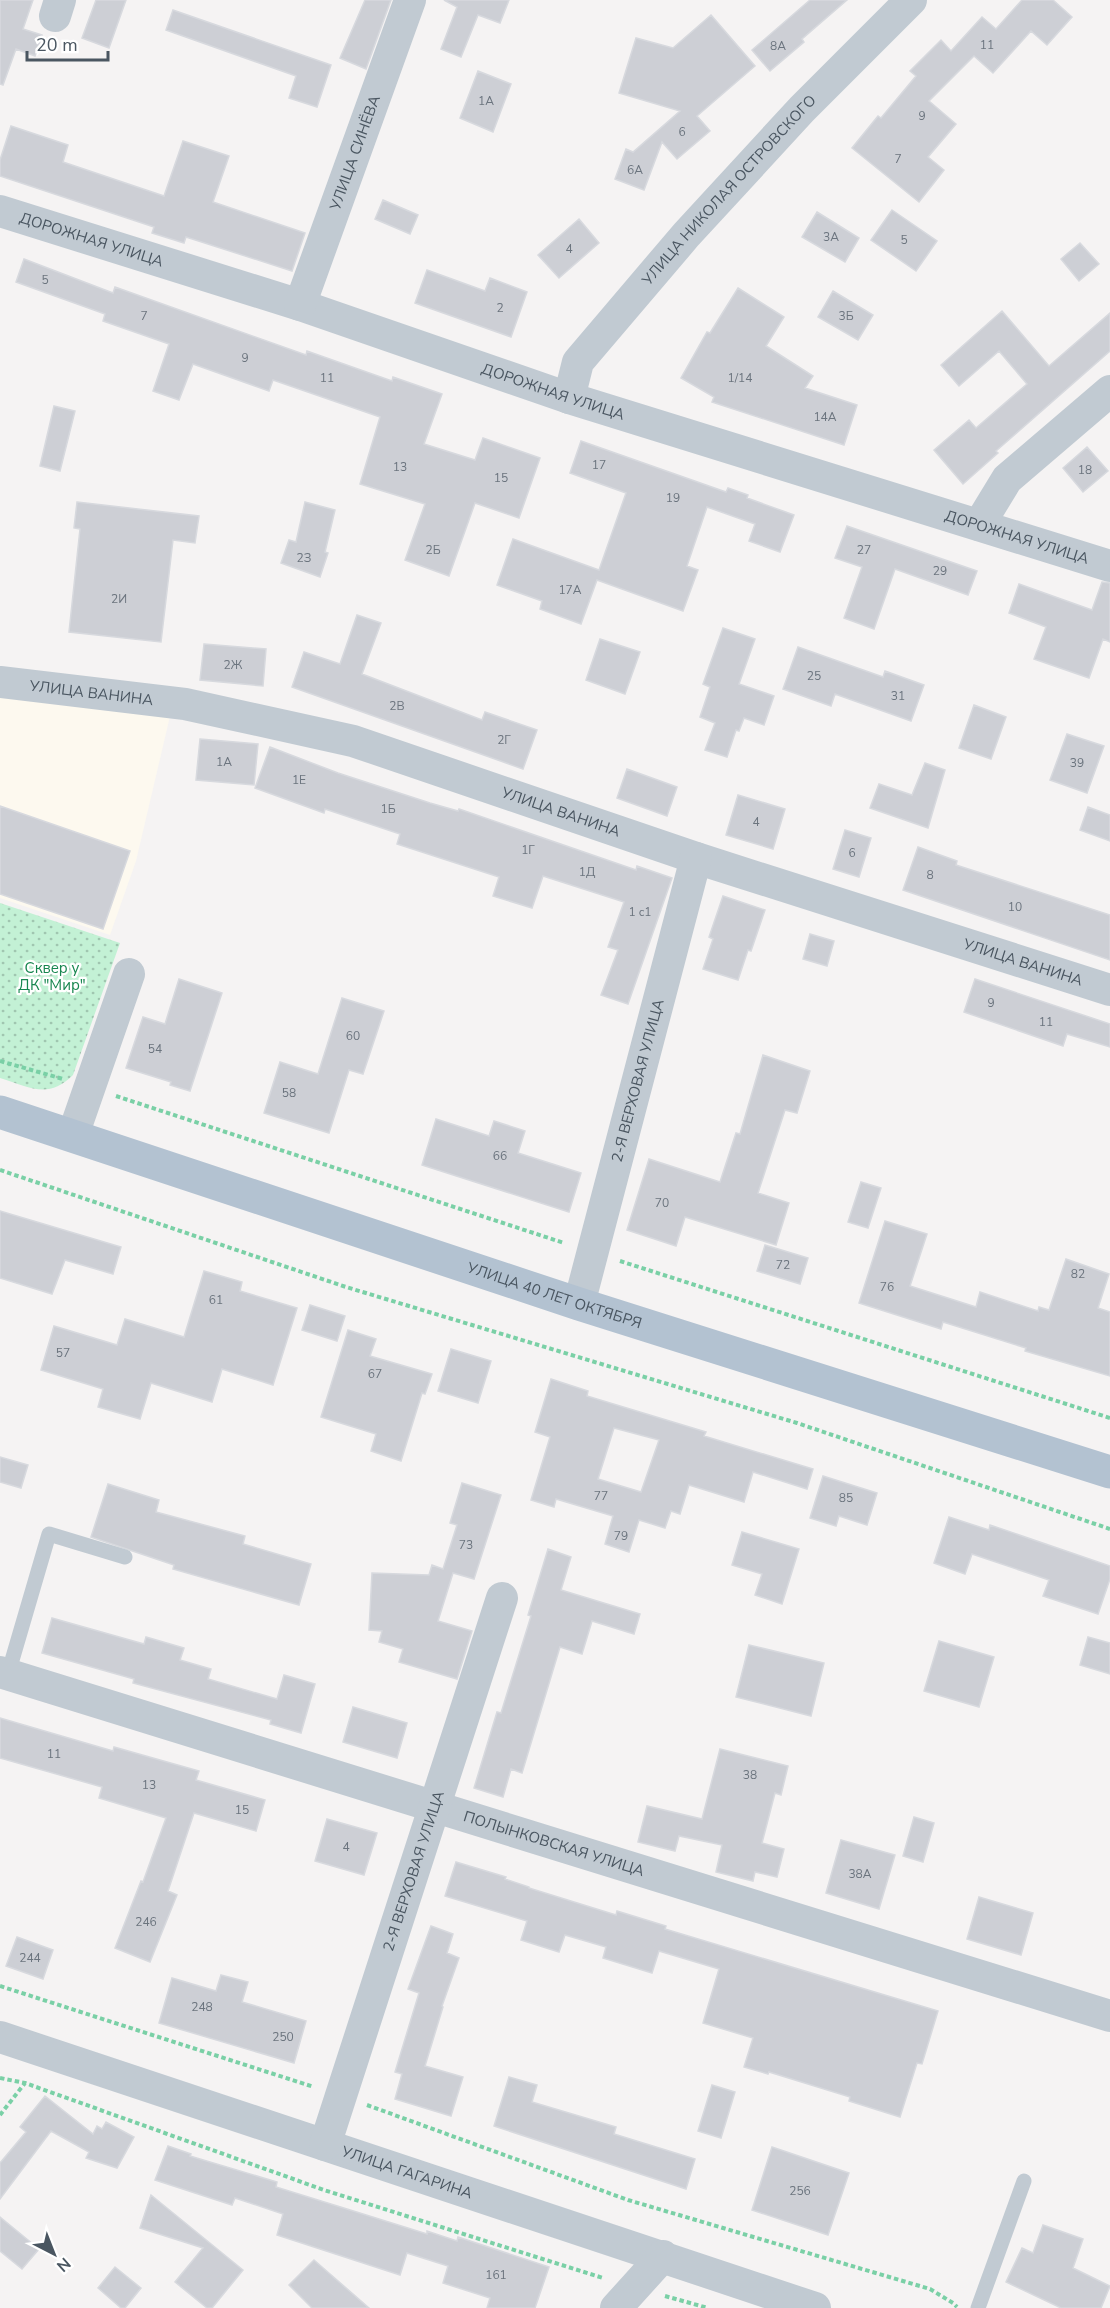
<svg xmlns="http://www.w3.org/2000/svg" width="1110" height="2308" viewBox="0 0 1110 2308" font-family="'Nunito Sans',sans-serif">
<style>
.commercial{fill:#fdf9ef}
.park{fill:url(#park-dots)}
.building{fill:#cdcfd5;stroke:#d7d9de;stroke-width:1.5;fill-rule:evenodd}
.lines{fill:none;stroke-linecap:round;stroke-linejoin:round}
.path{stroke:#7ad0a6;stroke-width:4;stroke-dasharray:4.5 3;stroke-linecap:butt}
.lane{stroke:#c1cad2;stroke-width:15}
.street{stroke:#c1cad2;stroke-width:32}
.primary{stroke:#b3c2d1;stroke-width:33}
.labels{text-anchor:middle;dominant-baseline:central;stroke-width:4.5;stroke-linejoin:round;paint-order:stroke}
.number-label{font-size:12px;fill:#6b747e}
.street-label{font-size:15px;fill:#4a5661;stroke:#fff}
.park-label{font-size:15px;fill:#17864f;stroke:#fff}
</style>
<defs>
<pattern id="park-dots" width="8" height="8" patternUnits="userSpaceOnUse" patternTransform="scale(1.5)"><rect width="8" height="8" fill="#c3f1d5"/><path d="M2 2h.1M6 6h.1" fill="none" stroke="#a0c6b0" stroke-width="1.8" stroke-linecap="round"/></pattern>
</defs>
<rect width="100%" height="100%" fill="#f5f3f3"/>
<!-- commercial -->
<path class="commercial" d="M0,693L171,712L136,861L110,935L0,898Z"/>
<!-- park -->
<path class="park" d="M0,903L120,943L73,1075C48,1100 30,1087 0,1078Z"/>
<!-- building -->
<path class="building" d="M0,0H33L23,29L42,35L35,56L16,49L3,85L0,84Z
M96,0H126L109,48L82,38Z
M365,0H391L366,69L340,58Z
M444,0H509L500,23L478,15L461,57L441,49L457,7Z
M810,0H847L802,39L804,42L770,71L752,50Z
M1022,0H1053L1072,17L1047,45L1031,31L993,73L974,56L929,101L956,124L928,157L944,170L919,202L852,148L878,116L881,118L916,76L910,71L941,40L951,51L982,17L996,29Z
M173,10L331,65L317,107L289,98L296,76L166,30Z
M711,15L755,66L697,116L710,131L677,159L662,142L644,190L615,179L626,149L633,152L680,111L619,93L636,38L673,48Z
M478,71L511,84L493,132L460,118Z
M11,126L68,145L63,162L164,196L183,141L229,156L213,202L305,233L292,271L186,237L184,243L152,233L154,227L0,176V160Z
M383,200L418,215L410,234L375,219Z
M892,210L937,241L916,271L871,240Z
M817,212L859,238L845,262L802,237Z
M579,219L599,243L559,278L538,255Z
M1080,243L1099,264L1079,281L1061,259Z
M24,259L113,293L115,287L306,355L307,351L392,381L393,377L442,394L424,444L475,460L483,438L540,458L519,518L475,503L449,576L405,560L425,504L360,484L380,417L273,380L269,391L193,364L179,400L153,391L169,344L103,321L105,314L16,282Z
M427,270L485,291L490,278L527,292L511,337L415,303Z
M738,288L784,317L766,346L813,376L805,388L857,405L844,445L712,402L714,397L681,378L707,332L710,333Z
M833,291L873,315L858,340L818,317Z
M1002,311L1049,366L1110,313V351L996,451L998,453L963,484L934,450L969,420L976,428L1027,384L999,351L959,386L941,365Z
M54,406L75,411L60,471L40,466Z
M581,441L726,492L728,488L748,495L747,498L794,515L780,552L749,541L755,524L707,507L687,566L698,570L683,611L597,580L581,624L540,609L542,601L497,585L513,539L599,570L626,493L570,473Z
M1087,447L1108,471L1083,492L1063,468Z
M77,502L199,516L195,543L173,540L161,642L69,632L80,529L74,528Z
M305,502L335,510L325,552L328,553L320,577L281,563L289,540L296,542Z
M847,526L977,571L968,595L895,569L874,629L844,618L862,567L835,558Z
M1102,582L1110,583V642L1103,639L1089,678L1034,659L1046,627L1009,613L1019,584L1092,610Z
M357,615L381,623L362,674L482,720L485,712L537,730L523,769L292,687L304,652L340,664Z
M723,628L755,639L739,684L774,696L764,725L744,718L739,731L736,730L727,757L705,750L715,723L700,717L710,687L703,684Z
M600,639L640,652L625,694L586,680Z
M204,644L266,649L263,686L200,680Z
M798,647L883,677L885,671L924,685L911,721L835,694L831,706L783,689Z
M974,705L1006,717L991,759L959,748Z
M1067,734L1104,746L1087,793L1050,780Z
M200,739L258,744L254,785L196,780Z
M270,747L338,773L430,803L458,811L459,809L636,870L637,866L672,878L628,1004L601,995L618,950L608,947L624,902L543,876L532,908L493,896L499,877L397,844L400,834L325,809L324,813L255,788Z
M925,763L945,770L928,828L870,808L879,784L912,795Z
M627,769L677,787L667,816L617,798Z
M738,795L785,809L773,849L726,835Z
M0,806L130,851L103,929L0,894Z
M1088,807L1110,815V841L1080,830Z
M845,830L871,838L859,877L833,869Z
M918,847L957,861L956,865L1110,915V960L903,890Z
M723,896L765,910L751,951L748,950L738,980L703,969L713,939L709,937Z
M810,934L834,941L827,966L803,959Z
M179,979L222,993L190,1091L170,1085L171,1082L126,1068L143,1017L165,1024Z
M975,979L1110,1024V1047L1067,1034L1063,1046L964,1012Z
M342,998L384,1011L363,1074L349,1070L329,1133L264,1113L280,1062L318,1074Z
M763,1055L810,1071L797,1113L785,1110L758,1193L789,1203L776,1245L685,1217L676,1246L627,1230L649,1159L720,1182L736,1133L740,1134Z
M436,1119L489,1136L494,1121L525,1131L518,1153L581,1173L569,1212L422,1165Z
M861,1182L881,1188L868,1228L848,1222Z
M0,1211L121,1247L113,1274L65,1260L52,1294L0,1278Z
M885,1221L927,1234L910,1286L976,1307L980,1292L1038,1311L1039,1307L1049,1310L1066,1259L1109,1274L1098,1308L1110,1312V1376L1025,1351L1026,1348L943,1322L941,1329L859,1303Z
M765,1245L808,1258L800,1284L757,1271Z
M204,1271L242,1282L240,1291L297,1308L273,1385L222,1369L212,1402L151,1383L140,1419L98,1407L103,1389L41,1370L54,1326L117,1345L125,1319L184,1337Z
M310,1305L345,1316L337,1341L302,1330Z
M348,1330L376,1339L370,1356L432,1374L425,1394L422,1393L401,1461L371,1451L376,1434L321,1417Z
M451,1349L491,1361L478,1403L438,1391Z
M551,1379L588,1391L587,1396L706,1432L704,1436L813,1469L807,1489L753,1472L744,1502L689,1485L680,1514L671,1511L665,1528L639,1520L629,1552L605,1544L613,1516L556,1499L554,1507L531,1500L550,1437L535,1432ZM614,1428L659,1440L641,1492L598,1479Z
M0,1457L28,1465L21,1488L0,1482Z
M823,1476L877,1493L867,1525L839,1516L836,1526L810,1518Z
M462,1483L501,1495L474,1579L453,1573L438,1621L472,1631L457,1679L399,1662L403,1649L379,1642L382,1631L369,1630L372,1573L429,1575L432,1565L443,1569L457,1525L450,1523Z
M108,1484L159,1500L156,1512L245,1536L243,1544L311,1564L299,1605L173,1569L174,1565L91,1537Z
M949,1517L989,1530L990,1525L1110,1566V1579L1098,1614L1043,1596L1049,1580L972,1554L965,1574L934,1563Z
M742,1532L799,1549L782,1604L755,1595L762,1574L732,1565Z
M548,1549L571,1557L561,1590L640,1614L634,1634L592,1621L582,1654L560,1647L522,1773L511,1769L503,1797L474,1788L497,1712L501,1713L531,1616L528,1615Z
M52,1618L144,1644L146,1637L184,1648L180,1660L211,1669L208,1679L277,1699L284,1675L315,1684L301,1733L270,1724L271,1720L133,1683L134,1679L42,1653Z
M1088,1637L1110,1643V1674L1080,1665Z
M939,1641L994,1657L979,1707L924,1691Z
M749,1645L824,1663L811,1716L736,1697Z
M353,1707L407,1723L397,1758L343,1742Z
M0,1718L113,1751L114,1747L199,1771L196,1780L265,1800L256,1831L194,1813L168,1891L177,1895L150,1962L115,1948L141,1881L143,1882L166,1818L99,1798L102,1787L0,1758Z
M720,1749L788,1766L781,1795L775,1793L762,1843L784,1849L777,1877L755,1872L753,1881L716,1872L722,1845L679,1836L675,1851L638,1842L647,1806L702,1819Z
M914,1817L934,1823L923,1862L903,1856Z
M327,1819L377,1833L364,1875L315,1861Z
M841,1840L895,1855L879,1909L826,1893Z
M456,1862L506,1877L505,1879L529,1887V1888L616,1915L617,1911L666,1926L665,1929L938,2011L922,2064L917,2063L900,2117L849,2101L850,2097L769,2072L768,2074L744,2067L753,2038L703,2023L719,1969L659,1951L652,1973L603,1958L606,1947L565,1935L559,1952L521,1940L527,1921L445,1896Z
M979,1897L1033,1913L1021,1955L967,1939Z
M431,1926L453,1934L447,1953L459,1958L442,2006L443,2007L425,2066L463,2077L451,2116L395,2099L402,2074L395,2072L419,1993L408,1989Z
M17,1937L53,1950L43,1979L6,1966Z
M221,1975L248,1982L242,2002L306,2021L294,2063L159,2023L172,1978L216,1991Z
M509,2077L537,2085L532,2102L616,2127L614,2134L695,2159L686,2189L494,2126Z
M712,2085L735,2092L721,2138L698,2131Z
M45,2096L93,2134L97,2126L102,2129L106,2122L134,2137L117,2168L86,2158L89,2152L51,2131L0,2199V2163L26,2132L20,2127Z
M168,2146L191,2154L190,2156L277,2182L276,2187L347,2209L427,2234V2231L457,2241L458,2237L549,2267L535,2308H487L490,2298L443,2283L448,2266L407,2253L400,2275L277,2235L283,2214L235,2198L232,2205L155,2180Z
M772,2147L849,2173L828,2235L752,2210Z
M151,2195L243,2270L212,2308H207L175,2282L203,2248L140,2228Z
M0,2217L39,2249L22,2269L0,2251Z
M1043,2225L1083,2239L1073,2268L1110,2286L1101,2308H1061L1006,2282L1022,2248L1033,2253Z
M314,2260L369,2308H312L289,2285Z
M115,2267L141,2288L125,2308H121L98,2288Z"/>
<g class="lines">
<!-- path -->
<path class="path" d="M0,1061L63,1079
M116,1096L564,1243
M0,1170L346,1287L797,1423L1110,1529
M620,1261L1110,1418
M0,1986L314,2087
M0,2078L25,2083
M367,2105L628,2200L930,2289L953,2303L957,2307
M0,2115L25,2083L324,2190L603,2278
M665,2296L708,2308"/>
<!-- lane -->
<path class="lane" d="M8,1674L49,1534L125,1557
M978,2308L1024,2181"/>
<!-- street -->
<g class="street">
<path d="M55,16L60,0"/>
<path id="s1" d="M0,211L300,305L569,398L1110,566"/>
<path id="s2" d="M300,305L410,0"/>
<path id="s3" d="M569,398L578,362L686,235L802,109L911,0"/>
<path d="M979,525L1007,479L1110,391"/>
<path id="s4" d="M0,682L185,704L353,741L696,858L1110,990"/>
<path d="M73,1135L129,974"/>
<path id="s5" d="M579,1304L696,858"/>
<path id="s6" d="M0,1672L1110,2016"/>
<path id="s7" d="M0,2037L815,2308"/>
<path id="s8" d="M325,2145L502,1598"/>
<path d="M616,2308L663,2256"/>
</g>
<!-- primary -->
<path class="primary" id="s9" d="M0,1112L579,1304L1110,1472"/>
</g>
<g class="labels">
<!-- number labels -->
<g class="number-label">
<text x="987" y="45">11</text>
<text x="778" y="46">8А</text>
<text x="486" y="101">1А</text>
<text x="922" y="116">9</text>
<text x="682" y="132">6</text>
<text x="898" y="159">7</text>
<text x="635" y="170">6А</text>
<text x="831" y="237">3А</text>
<text x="904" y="240">5</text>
<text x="569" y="249">4</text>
<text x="45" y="280">5</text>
<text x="500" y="308">2</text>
<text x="144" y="316">7</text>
<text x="846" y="316">3Б</text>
<text x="245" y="358">9</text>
<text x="327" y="378">11</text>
<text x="740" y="378">1/14</text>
<text x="825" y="417">14А</text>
<text x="599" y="465">17</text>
<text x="400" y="467">13</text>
<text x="1085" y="470">18</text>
<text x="501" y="478">15</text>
<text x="673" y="498">19</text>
<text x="433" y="550">2Б</text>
<text x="864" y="550">27</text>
<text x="304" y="558">2З</text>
<text x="940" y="571">29</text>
<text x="570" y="590">17А</text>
<text x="119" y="599">2И</text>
<text x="233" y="665">2Ж</text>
<text x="814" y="676">25</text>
<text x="898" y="696">31</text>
<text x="397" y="706">2В</text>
<text x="504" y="740">2Г</text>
<text x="224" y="762">1А</text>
<text x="1077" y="763">39</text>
<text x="299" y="780">1Е</text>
<text x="388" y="809">1Б</text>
<text x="756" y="822">4</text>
<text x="528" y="850">1Г</text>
<text x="852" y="853">6</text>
<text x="587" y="872">1Д</text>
<text x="930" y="875">8</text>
<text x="1015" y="907">10</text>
<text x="640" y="912">1 с1</text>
<text x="991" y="1003">9</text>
<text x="1046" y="1022">11</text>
<text x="353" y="1036">60</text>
<text x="155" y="1049">54</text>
<text x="289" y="1093">58</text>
<text x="500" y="1156">66</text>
<text x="662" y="1203">70</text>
<text x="783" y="1265">72</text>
<text x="1078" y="1274">82</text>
<text x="887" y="1287">76</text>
<text x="216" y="1300">61</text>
<text x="63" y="1353">57</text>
<text x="375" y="1374">67</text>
<text x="601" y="1496">77</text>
<text x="846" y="1498">85</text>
<text x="621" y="1536">79</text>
<text x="466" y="1545">73</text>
<text x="54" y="1754">11</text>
<text x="750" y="1775">38</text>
<text x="149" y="1785">13</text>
<text x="242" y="1810">15</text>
<text x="346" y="1847">4</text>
<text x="860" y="1874">38А</text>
<text x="146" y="1922">246</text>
<text x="30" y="1958">244</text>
<text x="202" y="2007">248</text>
<text x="283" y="2037">250</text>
<text x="800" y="2191">256</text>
<text x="496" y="2275">161</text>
</g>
<!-- street labels -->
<g class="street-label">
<text stroke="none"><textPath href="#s2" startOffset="162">УЛИЦА СИНЁВА</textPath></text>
<text stroke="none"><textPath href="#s3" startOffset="266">УЛИЦА НИКОЛАЯ ОСТРОВСКОГО</textPath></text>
<text stroke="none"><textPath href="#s1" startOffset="96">ДОРОЖНАЯ УЛИЦА</textPath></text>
<text stroke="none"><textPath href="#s1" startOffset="582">ДОРОЖНАЯ УЛИЦА</textPath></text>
<text stroke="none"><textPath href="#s1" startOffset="1068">ДОРОЖНАЯ УЛИЦА</textPath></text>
<text stroke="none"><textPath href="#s4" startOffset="92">УЛИЦА ВАНИНА</textPath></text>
<text stroke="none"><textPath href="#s4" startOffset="578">УЛИЦА ВАНИНА</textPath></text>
<text stroke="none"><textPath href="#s4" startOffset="1064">УЛИЦА ВАНИНА</textPath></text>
<text stroke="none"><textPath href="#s5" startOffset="231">2-Я ВЕРХОВАЯ УЛИЦА</textPath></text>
<text stroke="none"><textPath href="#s9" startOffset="584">УЛИЦА 40 ЛЕТ ОКТЯБРЯ</textPath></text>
<text stroke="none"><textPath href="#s6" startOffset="580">ПОЛЫНКОВСКАЯ УЛИЦА</textPath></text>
<text stroke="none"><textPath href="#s8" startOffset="288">2-Я ВЕРХОВАЯ УЛИЦА</textPath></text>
<text stroke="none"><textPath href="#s7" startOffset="429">УЛИЦА ГАГАРИНА</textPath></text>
</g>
<!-- park labels -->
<g class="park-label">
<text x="52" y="968">Сквер у<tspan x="52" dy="17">ДК "Мир"</tspan></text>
</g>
</g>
<!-- north arrow -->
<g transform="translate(54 2254) rotate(138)" stroke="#ffffff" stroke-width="4.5" paint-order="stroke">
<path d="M0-4.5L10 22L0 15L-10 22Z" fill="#4a5661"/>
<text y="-9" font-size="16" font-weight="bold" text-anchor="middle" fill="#4a5661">N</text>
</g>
<!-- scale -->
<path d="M27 51v9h81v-9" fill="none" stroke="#4a5661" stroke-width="3"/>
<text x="36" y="51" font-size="18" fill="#4a5661" stroke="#ffffff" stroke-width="4.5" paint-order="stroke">20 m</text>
</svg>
